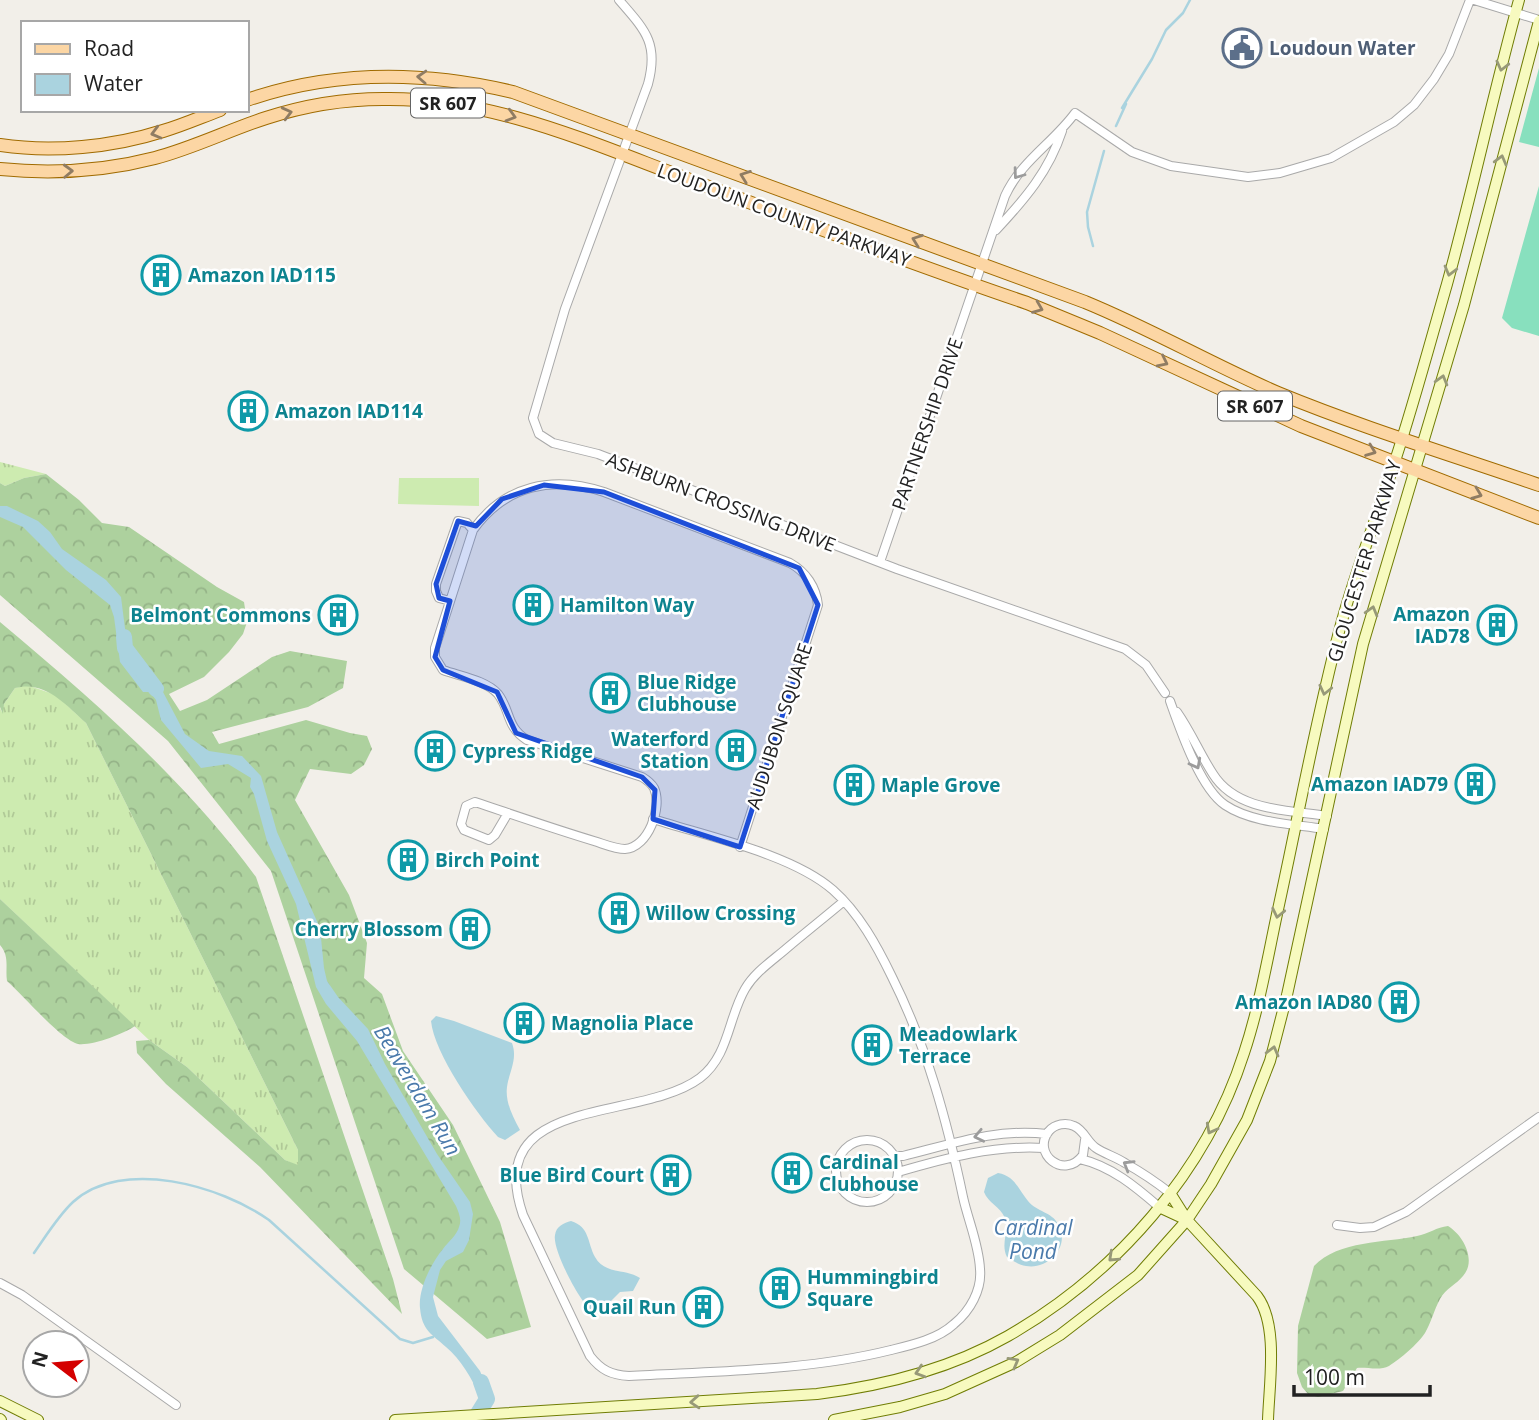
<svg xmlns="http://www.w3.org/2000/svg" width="1539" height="1420" viewBox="0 0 1539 1420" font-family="'Open Sans',sans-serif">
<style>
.grass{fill:url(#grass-tufts)}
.forest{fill:url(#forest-crowns)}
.garden{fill:#cdebb0}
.pitch{fill:#88e0be}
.water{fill:#aad3df}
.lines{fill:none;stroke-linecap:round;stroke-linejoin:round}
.stream{stroke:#aad3df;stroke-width:2.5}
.river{stroke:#aad3df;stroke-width:16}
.street-casing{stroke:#a9a9a9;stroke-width:10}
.secondary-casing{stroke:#707d05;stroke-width:12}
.primary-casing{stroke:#a06b00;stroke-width:14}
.street{stroke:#fff;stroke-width:8}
.secondary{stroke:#f7fabf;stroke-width:10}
.primary{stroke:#fcd6a4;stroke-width:12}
.oneway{stroke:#979978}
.oneway2{stroke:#8f7c63}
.oneway3{stroke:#9c9c9c}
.marked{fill:#1d4ed8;fill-opacity:0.2;stroke:#1d4ed8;stroke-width:5;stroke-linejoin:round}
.labels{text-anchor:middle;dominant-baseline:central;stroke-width:5;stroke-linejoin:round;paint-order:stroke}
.shield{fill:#fff;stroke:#646464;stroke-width:2}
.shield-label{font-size:18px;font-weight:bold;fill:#222}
.service-label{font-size:19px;font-weight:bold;fill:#4e5e75;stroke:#fff;text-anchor:start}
.street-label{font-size:19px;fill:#222;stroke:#fff}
.culture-label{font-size:19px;font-weight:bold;fill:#0d838f;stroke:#fff;text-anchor:start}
.water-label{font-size:21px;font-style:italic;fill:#4a7aab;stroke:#fff}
</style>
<defs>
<pattern id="grass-tufts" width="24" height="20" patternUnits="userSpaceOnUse" patternTransform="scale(1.75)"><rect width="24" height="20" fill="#cdebb0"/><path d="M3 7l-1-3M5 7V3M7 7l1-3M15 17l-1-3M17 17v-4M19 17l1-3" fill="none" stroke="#b0c997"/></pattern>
<pattern id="forest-crowns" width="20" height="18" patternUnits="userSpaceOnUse" patternTransform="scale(1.75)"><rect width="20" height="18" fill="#add19e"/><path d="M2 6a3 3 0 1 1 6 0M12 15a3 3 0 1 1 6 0" fill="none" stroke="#95b388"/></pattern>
</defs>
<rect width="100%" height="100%" fill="#f2efe9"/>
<!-- grass -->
<path class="grass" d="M0,462L46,474L24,478L5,486L0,483Z
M27,685L56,695L86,723L298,1150V1166L285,1160L187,1067L149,1040L0,899V708L2,712L4,704L15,688Z"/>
<!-- forest -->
<path class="forest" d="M46,474L79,500L102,523L129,527L217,587L244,602L247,622L243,634L229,652L204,677L169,694L180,711L207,700L272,657L290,651L347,661L343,688L308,707L212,732L219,744L306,720L350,733L367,736L372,749L364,765L351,774L310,769L295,800L349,895L367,943L364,978L382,994L403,1051L453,1125L500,1222L531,1327L487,1339L404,1269L271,871L168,741L0,595V483L5,486L24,478Z
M0,622C92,699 185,780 256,877L393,1279L402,1314L260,1167L166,1084L137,1053L136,1041L149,1040L187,1067L285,1160L298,1165V1150L86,723C65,704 45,680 15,688L4,704L3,714L0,707Z
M0,899L135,1026C123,1034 92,1046 78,1044C61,1040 22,994 7,981C5,967 10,957 0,945Z
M1448,1226C1463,1235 1477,1260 1463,1276C1456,1285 1446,1288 1440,1299C1434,1310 1431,1323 1425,1333C1418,1344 1400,1359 1389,1366C1380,1371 1367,1367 1357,1368L1343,1391L1318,1397L1308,1394L1302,1387L1297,1373L1298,1326L1314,1266C1339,1240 1385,1243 1417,1236C1428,1234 1437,1227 1448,1226Z"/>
<!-- garden -->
<path class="garden" d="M399,478H479V506L398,504Z"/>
<!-- pitch -->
<path class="pitch" d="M1539,68V147L1519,142Z
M1539,186V336L1512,328L1502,318Z"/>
<!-- water -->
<path class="water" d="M0,506H7L38,521L50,532L62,549L106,580L121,597L127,644L131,657L163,692L185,734L209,751L242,756L261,776L277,832L320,928L324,968L327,981L338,997L368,1029L385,1064L437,1154L470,1202L473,1214L469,1240L463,1252L446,1261L440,1270L433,1297L438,1316L480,1371L491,1397L487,1399L479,1396C472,1378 461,1360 446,1347C432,1334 422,1331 420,1308C418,1290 431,1263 443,1249C448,1242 457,1235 459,1227C462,1220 459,1213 456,1206L357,1041L326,1004L316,987L296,904L267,841L254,794L250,787L251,778L228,764L201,768L161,720L156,700L150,692H143L120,662L114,617L110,605L66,570L23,527L0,517Z
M436,1016L454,1021L512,1043C518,1059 509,1072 507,1087C505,1102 513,1117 520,1130L505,1140L498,1137C476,1113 434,1053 431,1021Z
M998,1173C1015,1176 1018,1189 1028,1201C1037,1212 1052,1212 1058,1224C1071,1246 1049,1270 1026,1266C1019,1265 1013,1261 1007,1257C1000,1243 1010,1231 1005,1218C1000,1206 988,1203 984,1192L988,1178Z
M571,1221C590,1227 587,1242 595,1257C605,1275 625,1268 640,1278L633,1291L620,1292L602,1310L592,1311C580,1303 552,1249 555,1235C556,1226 564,1223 571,1221Z"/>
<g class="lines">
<!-- stream -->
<path class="stream" d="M1122,108L1152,59L1166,30L1183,13L1190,0
M1116,126L1126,104
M1093,246L1088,227L1087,212L1104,151
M34,1253C46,1236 58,1216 73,1202C123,1157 221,1186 269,1220L400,1339L413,1343L433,1337"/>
<!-- river -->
<path class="river" d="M124,637L125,648L156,689
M474,1420L487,1399L481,1382"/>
<!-- street casing -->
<g class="street-casing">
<path id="street" d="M619,0C645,30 659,43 648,84L565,309L533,418L539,434L553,443L598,454L897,569L1125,649L1146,665L1165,693
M1474,0L1539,20
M996,230C1025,199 1049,171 1062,131
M473,530C505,485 553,475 604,492L790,563C806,572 816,587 818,605L740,847
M880,562L1005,196C1021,161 1053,143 1075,113L1132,152L1171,166L1248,177L1280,173L1331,158L1394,122L1414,105L1434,79L1449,54L1470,0
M450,601L439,598L436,591V584L458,521L467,523L473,530L435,648V657L443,670C459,676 486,680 498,694C511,711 506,727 527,740L642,777C647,780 651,783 654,788C663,807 648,848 625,849C615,849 604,844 594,841C554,829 514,815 475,802L466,806L461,824L464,830L489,840L495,835L508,813
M1170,701C1180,729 1200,788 1225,805C1252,823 1293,824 1324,829
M1177,712C1191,732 1200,754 1213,774C1236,811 1288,810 1327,816
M653,819C706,836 792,854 833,890C859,913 877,946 892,977C927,1047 947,1121 963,1197C968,1220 979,1245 980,1269C982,1290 970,1311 954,1324C938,1339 912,1345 891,1350C806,1371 717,1371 629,1376C611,1375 601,1370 590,1356L523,1215C481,1093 640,1123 700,1078C729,1056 728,1018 745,989C755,972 772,961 787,948C806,932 825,917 844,901
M1085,1140L1083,1155C1064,1181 1031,1153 1049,1131C1055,1124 1066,1122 1074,1126C1084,1130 1087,1142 1096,1148C1105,1154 1116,1157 1125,1163C1141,1172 1156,1182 1170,1193
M836 1171a31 31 0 1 1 62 0a31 31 0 1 1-62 0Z
M894,1156H903C952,1144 996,1128 1047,1134
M1080,1159C1111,1166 1136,1187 1159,1207
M898,1172C946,1158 994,1145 1044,1148
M1337,1225L1360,1228L1374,1227L1406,1212L1539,1117
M0,1283L22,1295L176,1405"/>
</g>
<!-- secondary casing -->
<g class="secondary-casing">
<path id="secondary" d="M1170,1193L1187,1220L1257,1296C1279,1325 1269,1385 1268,1420
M1159,1207L1187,1220
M0,1401L38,1420
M0,1419L1,1420
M395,1420L817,1394C883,1386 950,1369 1008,1336C1116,1274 1206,1172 1244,1053C1259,1008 1267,961 1277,914C1298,819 1315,722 1340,628C1355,571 1377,517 1395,461C1414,403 1430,343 1447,284C1473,190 1493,94 1519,0
M834,1420L900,1407L945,1394L1016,1362L1060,1335L1138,1275L1187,1220L1211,1184L1247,1120L1270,1061L1287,995L1363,644L1464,305L1539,21"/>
</g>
<!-- primary casing -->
<g class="primary-casing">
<path id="primary" d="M247,100C334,70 424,71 513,92L1085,302C1151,329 1213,365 1278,393C1363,428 1452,455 1539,485
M0,145C52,153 113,147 163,131C183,125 201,117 220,110
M0,169C51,174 105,171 155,158C193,148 229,130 266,118C303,106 344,99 383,99C492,97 593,144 693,181C804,223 915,265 1027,303L1100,333L1301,426L1539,518"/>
</g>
<!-- street -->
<use href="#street" class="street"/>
<!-- secondary -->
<use href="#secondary" class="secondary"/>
<!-- primary -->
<use href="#primary" class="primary"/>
</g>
<!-- one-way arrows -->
<defs><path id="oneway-chevron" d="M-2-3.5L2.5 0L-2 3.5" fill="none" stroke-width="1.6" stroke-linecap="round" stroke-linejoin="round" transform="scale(1.75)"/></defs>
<g class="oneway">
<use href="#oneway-chevron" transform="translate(1502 66) rotate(104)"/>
<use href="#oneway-chevron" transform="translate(1501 160) rotate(-75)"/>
<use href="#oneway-chevron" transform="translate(1450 271) rotate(105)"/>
<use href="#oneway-chevron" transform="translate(1442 380) rotate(-74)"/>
<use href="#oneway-chevron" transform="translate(1372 611) rotate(-74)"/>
<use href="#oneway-chevron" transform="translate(1325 690) rotate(103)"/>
<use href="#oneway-chevron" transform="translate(1278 913) rotate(102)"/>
<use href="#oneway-chevron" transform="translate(1273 1051) rotate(-75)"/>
<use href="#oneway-chevron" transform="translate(1211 1129) rotate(118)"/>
<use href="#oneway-chevron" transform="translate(1113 1257) rotate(137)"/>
<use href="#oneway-chevron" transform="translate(1014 1362) rotate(-29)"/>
<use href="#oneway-chevron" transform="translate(920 1372) rotate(162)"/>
<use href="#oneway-chevron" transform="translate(695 1402) rotate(176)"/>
</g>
<g class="oneway2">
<use href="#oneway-chevron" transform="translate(422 77) rotate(-177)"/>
<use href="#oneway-chevron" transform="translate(287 113) rotate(-14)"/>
<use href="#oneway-chevron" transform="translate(511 116) rotate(16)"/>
<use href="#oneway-chevron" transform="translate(156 133) rotate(165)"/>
<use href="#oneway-chevron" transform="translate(68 171) rotate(-2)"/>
<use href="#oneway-chevron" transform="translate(745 176) rotate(-160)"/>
<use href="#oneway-chevron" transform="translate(917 240) rotate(-160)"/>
<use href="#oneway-chevron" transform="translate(1038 308) rotate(22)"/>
<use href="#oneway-chevron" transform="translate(1163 362) rotate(26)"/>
<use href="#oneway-chevron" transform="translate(1371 451) rotate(21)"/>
<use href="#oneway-chevron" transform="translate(1477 494) rotate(21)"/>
</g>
<g class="oneway3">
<use href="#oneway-chevron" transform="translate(1018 174) rotate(126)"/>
<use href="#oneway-chevron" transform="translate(1196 764) rotate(62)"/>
<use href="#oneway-chevron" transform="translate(979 1136) rotate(168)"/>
<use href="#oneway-chevron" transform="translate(1128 1165) rotate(-149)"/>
</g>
<!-- marked area -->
<path class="marked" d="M544,485L604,492L799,568L818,605L740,847L653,819L655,790L642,777L516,733L497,692L443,670L435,657L450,601L439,598L436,584L458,521L476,526L502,499Z"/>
<!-- icons -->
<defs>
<g id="civic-ring" transform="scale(2.0125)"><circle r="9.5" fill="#fff" stroke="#5c6f8a" stroke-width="1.5"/><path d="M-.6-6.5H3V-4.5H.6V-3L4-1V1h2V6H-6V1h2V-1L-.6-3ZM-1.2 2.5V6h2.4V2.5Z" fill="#5c6f8a"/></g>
<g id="building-ring" transform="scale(2.0125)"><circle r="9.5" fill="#fff" stroke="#0f9aa8" stroke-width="1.5"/><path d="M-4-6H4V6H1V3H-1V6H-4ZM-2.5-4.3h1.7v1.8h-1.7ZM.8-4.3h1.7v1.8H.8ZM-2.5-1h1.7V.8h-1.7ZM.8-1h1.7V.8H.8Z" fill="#0f9aa8"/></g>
</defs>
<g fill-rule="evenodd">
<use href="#civic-ring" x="1242" y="48"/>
<use href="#building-ring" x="161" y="275"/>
<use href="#building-ring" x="248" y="411"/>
<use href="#building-ring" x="533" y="605"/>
<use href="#building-ring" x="338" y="615"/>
<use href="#building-ring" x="1497" y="625"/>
<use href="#building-ring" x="610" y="693"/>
<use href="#building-ring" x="736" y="750"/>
<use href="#building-ring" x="435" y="751"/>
<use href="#building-ring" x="1475" y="784"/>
<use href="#building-ring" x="854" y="785"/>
<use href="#building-ring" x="408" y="860"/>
<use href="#building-ring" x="619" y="913"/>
<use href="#building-ring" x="470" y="929"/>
<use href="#building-ring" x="1399" y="1002"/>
<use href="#building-ring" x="524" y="1023"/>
<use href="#building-ring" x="872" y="1045"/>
<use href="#building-ring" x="792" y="1173"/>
<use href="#building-ring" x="671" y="1175"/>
<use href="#building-ring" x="780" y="1288"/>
<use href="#building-ring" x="703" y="1307"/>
</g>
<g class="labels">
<!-- shield labels -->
<g class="shield">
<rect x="411" y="88.5" width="74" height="29" rx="5"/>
<rect x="1218" y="391.5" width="74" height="29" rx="5"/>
</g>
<g class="shield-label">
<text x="448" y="103">SR 607</text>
<text x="1255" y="406">SR 607</text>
</g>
<!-- service labels -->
<g class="service-label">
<text x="1269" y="48">Loudoun Water</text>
</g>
<!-- street labels -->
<g class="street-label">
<text transform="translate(784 215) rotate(20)">LOUDOUN COUNTY PARKWAY</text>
<text transform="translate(927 424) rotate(-71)">PARTNERSHIP DRIVE</text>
<text transform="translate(721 502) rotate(21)">ASHBURN CROSSING DRIVE</text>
<text transform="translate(1364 561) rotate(-73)">GLOUCESTER PARKWAY</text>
<text transform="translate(779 726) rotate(-72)">AUDUBON SQUARE</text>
</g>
<!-- culture labels -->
<g class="culture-label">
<text x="188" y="275">Amazon IAD115</text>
<text x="275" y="411">Amazon IAD114</text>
<text x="560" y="605">Hamilton Way</text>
<text x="1470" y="614" text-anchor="end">Amazon<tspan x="1470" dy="22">IAD78</tspan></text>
<text x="311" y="615" text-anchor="end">Belmont Commons</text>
<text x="637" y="682">Blue Ridge<tspan x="637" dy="22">Clubhouse</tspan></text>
<text x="709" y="739" text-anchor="end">Waterford<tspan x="709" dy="22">Station</tspan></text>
<text x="462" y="751">Cypress Ridge</text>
<text x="1448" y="784" text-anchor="end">Amazon IAD79</text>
<text x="881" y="785">Maple Grove</text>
<text x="435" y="860">Birch Point</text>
<text x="646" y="913">Willow Crossing</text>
<text x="443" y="929" text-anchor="end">Cherry Blossom</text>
<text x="1372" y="1002" text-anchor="end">Amazon IAD80</text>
<text x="551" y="1023">Magnolia Place</text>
<text x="899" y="1034">Meadowlark<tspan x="899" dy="22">Terrace</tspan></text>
<text x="819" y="1162">Cardinal<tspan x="819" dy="22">Clubhouse</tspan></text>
<text x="644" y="1175" text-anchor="end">Blue Bird Court</text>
<text x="807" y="1277">Hummingbird<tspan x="807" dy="22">Square</tspan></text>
<text x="676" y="1307" text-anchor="end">Quail Run</text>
</g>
<!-- water labels -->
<g class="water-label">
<text transform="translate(418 1090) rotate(59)">Beaverdam Run</text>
<text x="1033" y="1227">Cardinal<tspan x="1033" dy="24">Pond</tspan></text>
</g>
</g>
<!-- legend -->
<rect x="21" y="21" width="228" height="91" fill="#ffffff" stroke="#a7a7a7" stroke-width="2"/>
<rect x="35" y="44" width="35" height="10" fill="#fcd6a4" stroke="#a7a7a7" stroke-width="2"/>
<text x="84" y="56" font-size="21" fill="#222222">Road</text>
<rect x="35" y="74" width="35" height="21" fill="#aad3df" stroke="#a7a7a7" stroke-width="2"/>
<text x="84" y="91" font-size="21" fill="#222222">Water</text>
<!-- north arrow -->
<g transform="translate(56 1364) rotate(286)"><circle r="33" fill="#ffffff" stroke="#a7a7a7" stroke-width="2"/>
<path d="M0-5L12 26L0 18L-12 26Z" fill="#d40000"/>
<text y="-10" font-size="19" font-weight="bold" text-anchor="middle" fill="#222222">N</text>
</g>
<!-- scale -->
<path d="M1294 1385v10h136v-10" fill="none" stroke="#222222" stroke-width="3.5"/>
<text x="1304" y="1385" font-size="21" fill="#222222" stroke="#ffffff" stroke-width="5" paint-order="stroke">100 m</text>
</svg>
